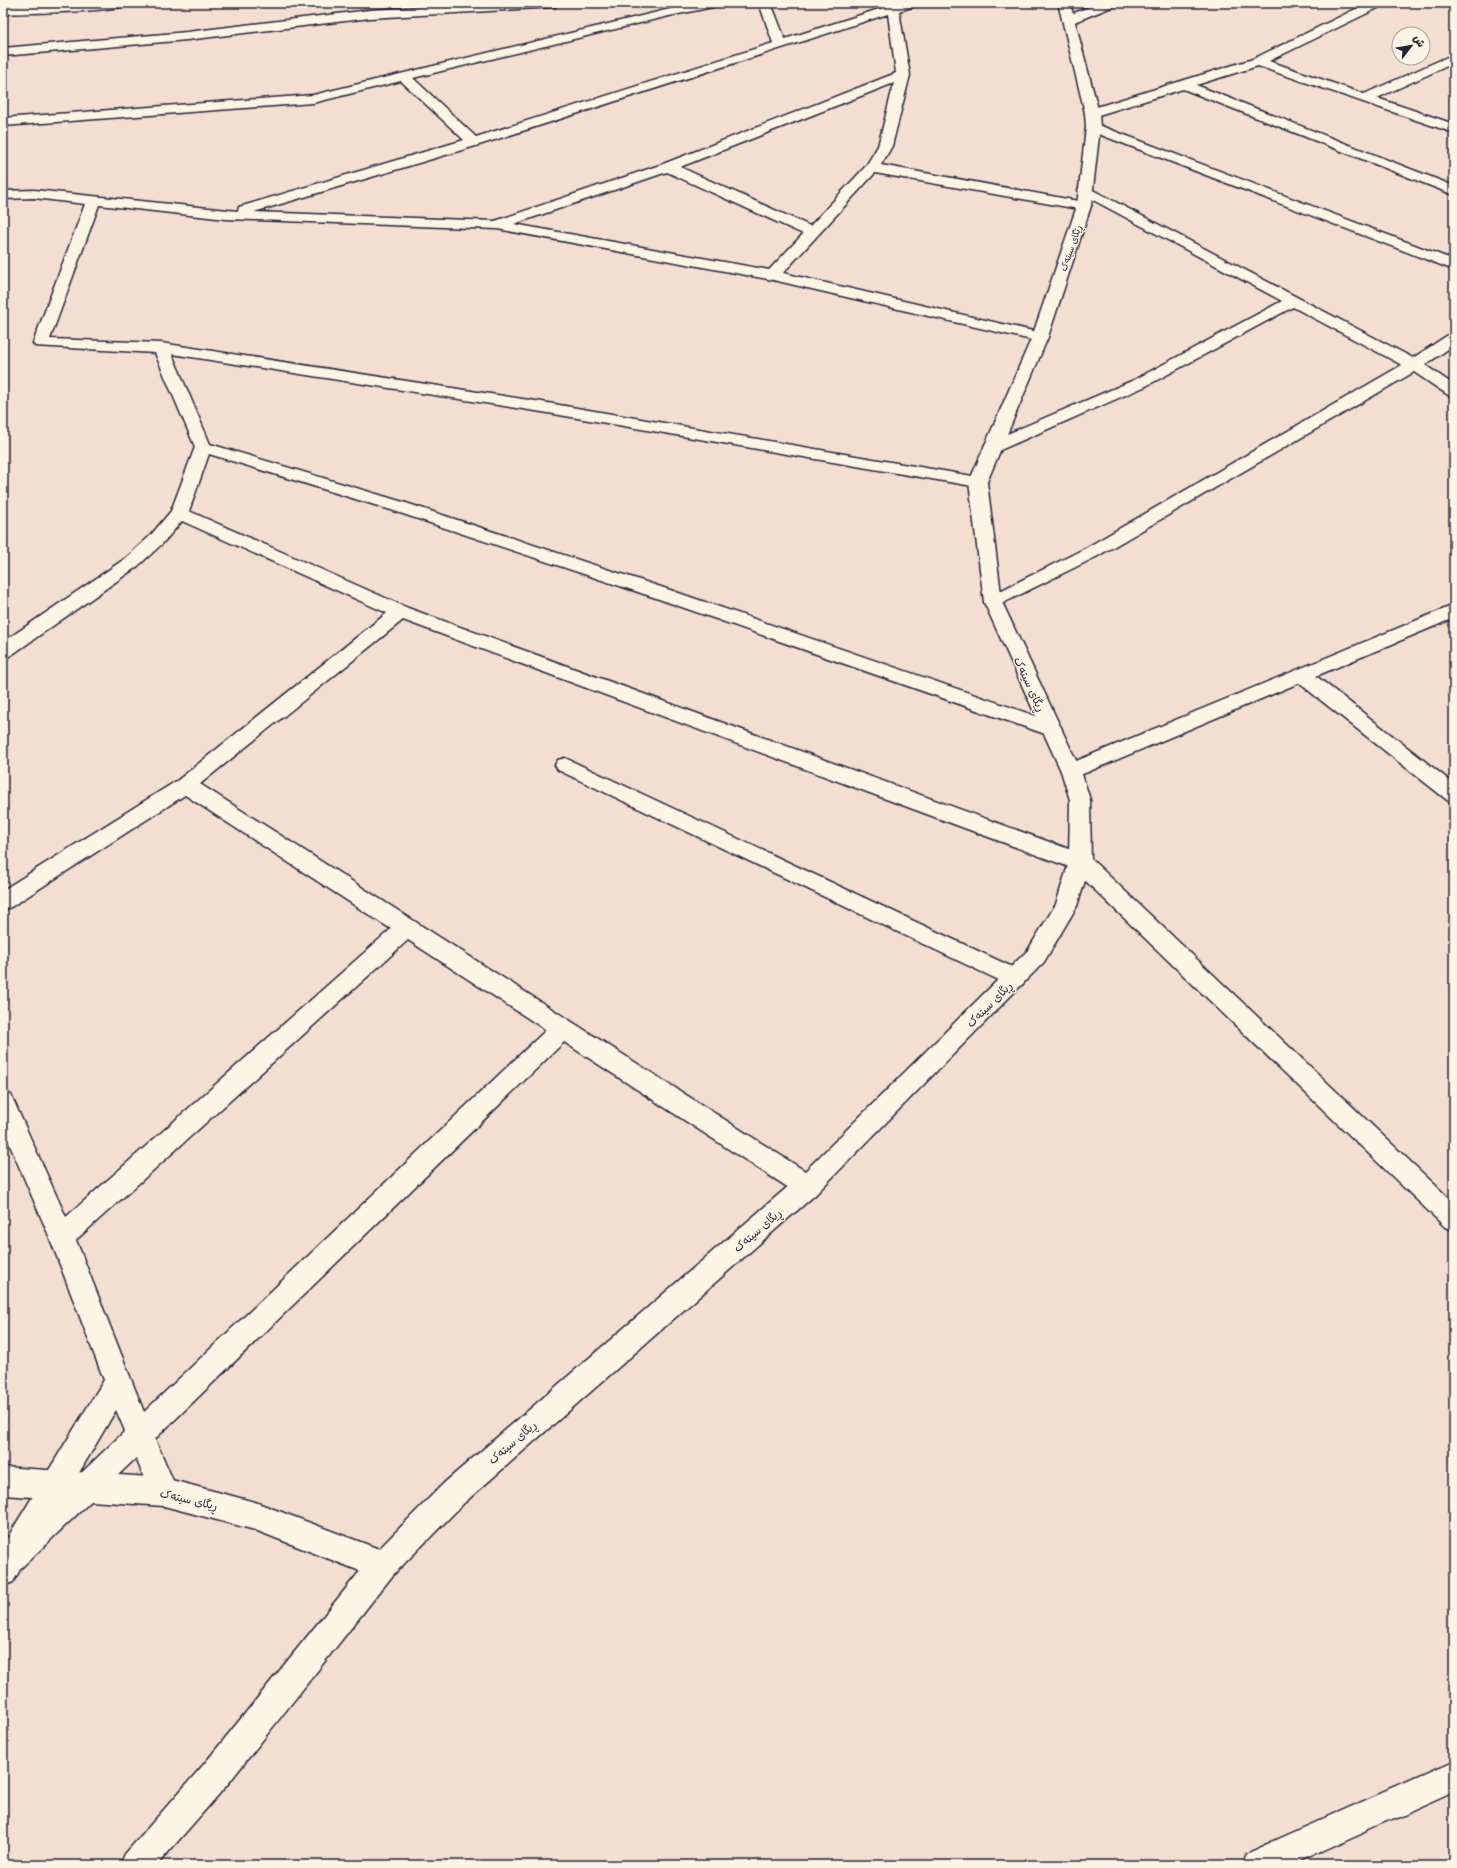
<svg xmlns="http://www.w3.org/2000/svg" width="1457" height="1868" viewBox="0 0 1457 1868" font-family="'Playpen Sans','Playpen Sans Arabic',sans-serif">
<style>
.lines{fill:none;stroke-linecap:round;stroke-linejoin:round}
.minor-casing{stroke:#22223b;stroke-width:3}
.tertiary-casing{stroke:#22223b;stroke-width:3}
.minor{fill:#fcf5e5;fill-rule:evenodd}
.tertiary{fill:#fcf5e5;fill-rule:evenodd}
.labels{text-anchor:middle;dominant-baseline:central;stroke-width:3;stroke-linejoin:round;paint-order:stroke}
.far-street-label{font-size:9px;fill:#22223b;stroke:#fcf5e5}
.street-label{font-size:11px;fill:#22223b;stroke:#fcf5e5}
</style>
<rect width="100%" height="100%" fill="#f4ded1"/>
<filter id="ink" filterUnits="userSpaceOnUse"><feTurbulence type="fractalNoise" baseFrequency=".025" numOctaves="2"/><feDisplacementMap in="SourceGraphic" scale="8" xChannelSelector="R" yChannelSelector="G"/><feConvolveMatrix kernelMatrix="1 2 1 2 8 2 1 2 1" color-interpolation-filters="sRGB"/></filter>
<g filter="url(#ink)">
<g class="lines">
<!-- minor casing -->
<g class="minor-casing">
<path id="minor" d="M92,3H133C127,12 20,13 3,14V6Z
M493,3H561L555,7L370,18L187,40L3,56V48L187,32L370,10Z
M695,3H719L713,7L669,16L413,78L476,137L773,43L759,3H771L785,39L898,3H917L915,6L899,11L910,75L892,146L881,165L1084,202L1089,203L1091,206L1089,209L1084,210L875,173L783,273L1046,334L1048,337L1046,340L1040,342L773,280L497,229L226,219L99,205L50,339L161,343L542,402L984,478L987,482L984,486L978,487L542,412L172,354L210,444L403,502L670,590L1059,724L1062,729L1059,734L1052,736L1045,734L656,598L391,510L209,454L189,511L408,608L1088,856L1454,1203V1230L1445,1227L1072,868L403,620L200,784L816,1178L819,1186L816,1194L807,1197L798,1194L564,1042L155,1439L178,1492L174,1502L164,1506L154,1502L136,1458L21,1568L13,1582L3,1586V1545L104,1380L49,1236L3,1129V1092L11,1095L66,1217L391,929L185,795L11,907L3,910V890L178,780L387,613L182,521L162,544L138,566L10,656L3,658V642L126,558L150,536L171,511L195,447L155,353L35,346L33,343L85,204L34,198L3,199V191L34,190L238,211L239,207L464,140L401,81L313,103L3,126V118L313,95ZM888,14L896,73L663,164L495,221L254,212L479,145ZM894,83L878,146L866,166L810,226L680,167ZM667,172L803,234L769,270L514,224ZM408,940L546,1030L144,1412L76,1240ZM116,1410L125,1431L76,1478Z
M1099,3H1116L1114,6L1072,23H1064L1062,20L1064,17Z
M1368,3H1384L1382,6L1269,61L1364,94L1454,54V63L1377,98L1454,124V133L1258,66L1196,85L1454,186V195L1183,89L1092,117L1087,116L1085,113L1087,110L1253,59Z
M1093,123L1454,260V270L1088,130L1086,127L1088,124Z
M1085,186L1413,358L1448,335L1454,333V345L1425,365L1454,385V397L1448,395L1414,372L1096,557L993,608L986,606L984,602L986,598L1084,549L1402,365L1293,307L1146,386L998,451L992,452L986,451L984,447L986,443L1134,380L1282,301L1080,193L1078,190L1080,187Z
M1454,605V618L1316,676L1454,784V803L1447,800L1299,683L1078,776L1071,778L1064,776L1061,771L1064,766Z
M565,758L1023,972L1026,978L1023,984L1015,987L1007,984L558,770L555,765L558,760Z
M1454,1761V1792L1292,1865H1240L1245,1854Z"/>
</g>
<!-- tertiary casing -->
<g class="tertiary-casing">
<path id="tertiary" d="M1058,3H1070L1099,113L1100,127L1091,206L1048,337L987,482L1002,602L1081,771L1090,800L1091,862L1077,906L1044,962L816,1194L464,1503L393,1575L227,1785L157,1865H120L125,1854L205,1763L360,1571L255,1530L164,1506L3,1495V1467L164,1478L255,1502L379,1549L444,1483L798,1178L1028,950L1056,904L1069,862L1070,800L1061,771L984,602L969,482L1032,337L1077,206L1086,127L1085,113Z"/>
</g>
<!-- minor -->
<use href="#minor" class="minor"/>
<!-- tertiary -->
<use href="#tertiary" class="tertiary"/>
</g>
</g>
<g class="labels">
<!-- far-street labels -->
<g class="far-street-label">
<text transform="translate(1070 248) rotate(-71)">ڕێگای سیتەک</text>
</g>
<!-- street labels -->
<g class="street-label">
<text transform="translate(1030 684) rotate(65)">ڕیگای سیتەک</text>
<text transform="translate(989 1004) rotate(-45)">ڕیگای سیتەک</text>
<text transform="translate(757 1230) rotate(-41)">ڕیگای سیتەک</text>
<text transform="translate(512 1442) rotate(-41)">ڕیگای سیتەک</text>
<text transform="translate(189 1499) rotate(13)">ڕیگای سیتەک</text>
</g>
</g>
<!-- margin -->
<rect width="1457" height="1868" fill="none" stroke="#fcf5e5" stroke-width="16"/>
<rect x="8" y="8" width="1441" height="1852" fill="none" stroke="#22223b" stroke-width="1.5" filter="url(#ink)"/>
<!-- north arrow -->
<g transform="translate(1411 46) rotate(59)"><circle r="19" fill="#fcf5e5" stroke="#a5a1a1"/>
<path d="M0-3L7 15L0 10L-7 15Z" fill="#22223b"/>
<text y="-6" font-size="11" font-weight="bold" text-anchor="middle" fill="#22223b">ش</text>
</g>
</svg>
